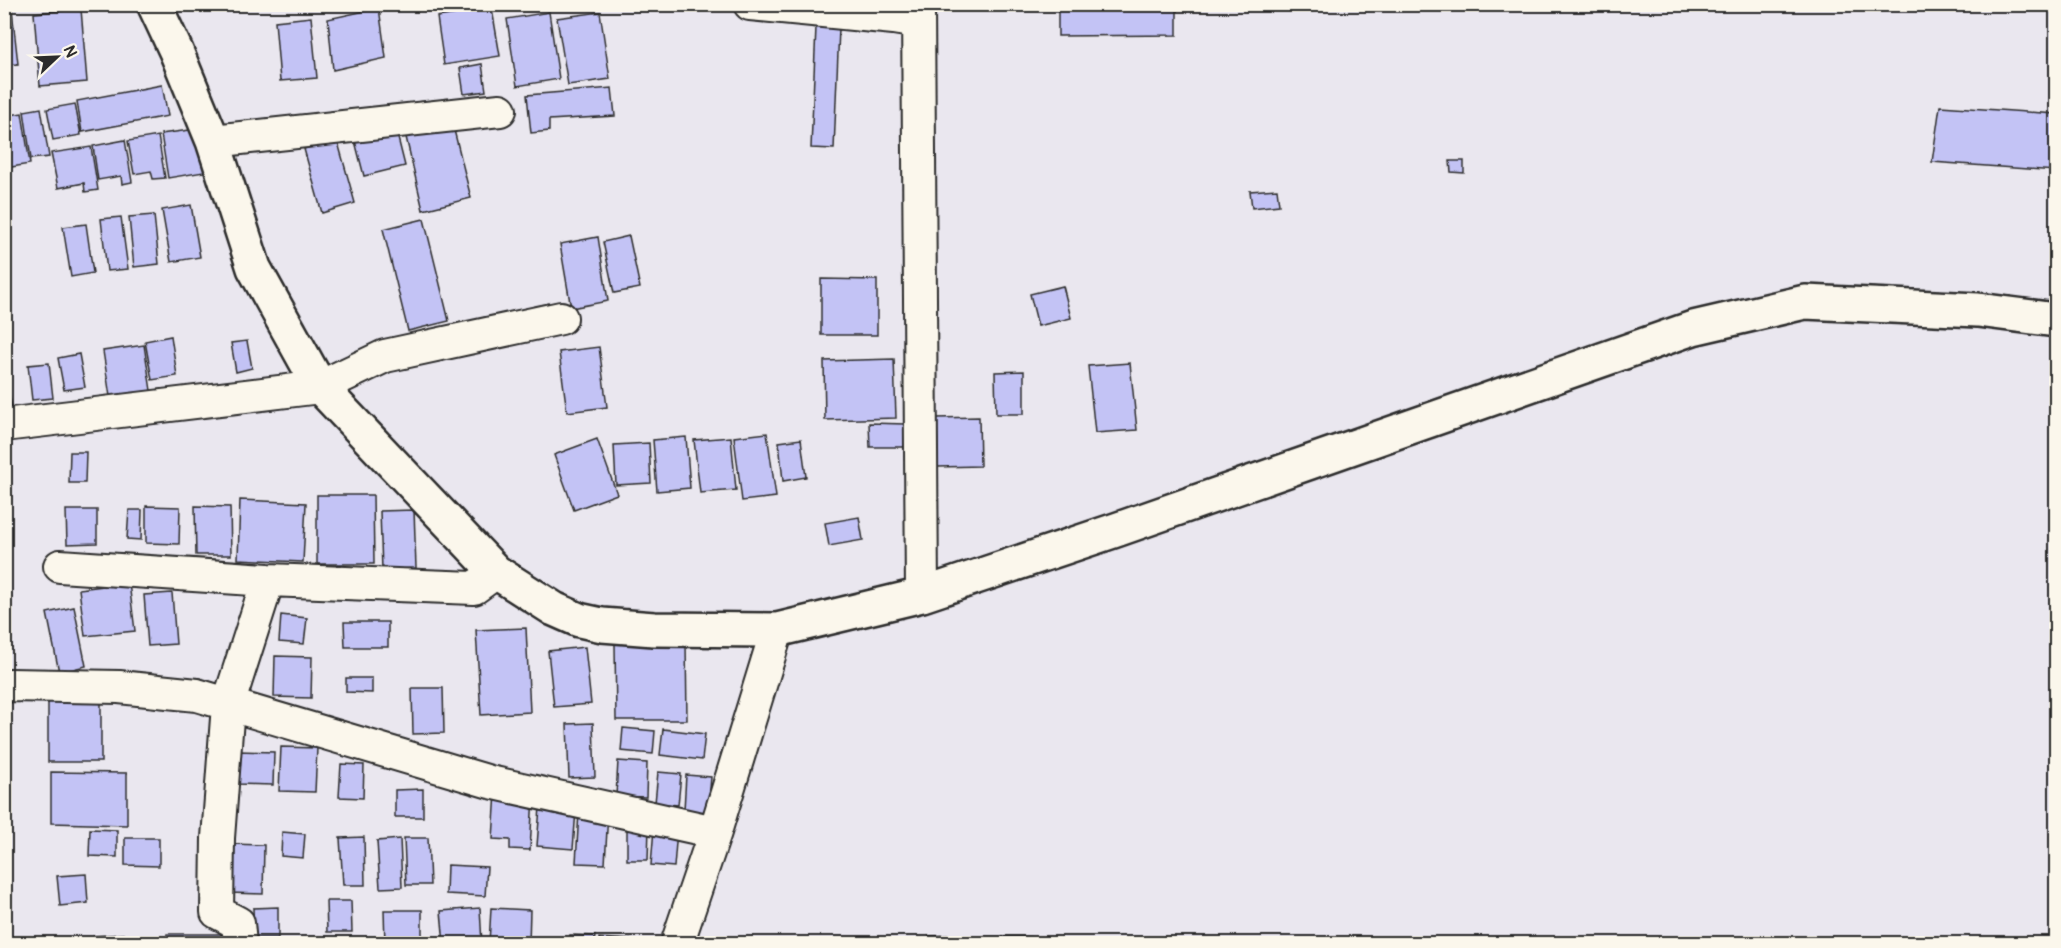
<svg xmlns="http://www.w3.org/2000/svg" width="2061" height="948" viewBox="0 0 2061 948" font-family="Pangolin,sans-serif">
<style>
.building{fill:#c3c3f5;stroke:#2b2b2b;stroke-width:1.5}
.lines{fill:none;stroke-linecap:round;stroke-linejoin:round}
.minor-casing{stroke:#2b2b2b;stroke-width:36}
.tertiary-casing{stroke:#2b2b2b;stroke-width:38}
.minor{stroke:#fbf7ec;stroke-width:32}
.tertiary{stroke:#fbf7ec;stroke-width:33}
</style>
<rect width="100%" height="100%" fill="#eae7ef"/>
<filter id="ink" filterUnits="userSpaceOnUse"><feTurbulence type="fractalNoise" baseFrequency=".0167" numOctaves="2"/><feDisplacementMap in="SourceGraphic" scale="12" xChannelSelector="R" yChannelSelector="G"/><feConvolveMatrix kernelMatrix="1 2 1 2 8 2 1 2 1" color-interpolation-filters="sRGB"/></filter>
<g filter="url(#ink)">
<!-- building -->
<path class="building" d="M1058,4H1177V35L1058,36Z
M379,8L386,58L333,70L328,19Z
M81,9L87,82L40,86L34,13Z
M492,9L500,56L444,65L437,17Z
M12,10L18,64L4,65V11Z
M549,12L559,79L517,86L507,19Z
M600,12L610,79L568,85L557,18Z
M311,17L317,78L280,81L275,21Z
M816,27L839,28L834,149L811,148Z
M482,64L486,91L464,94L460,68Z
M162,85L168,116L82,132L77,101Z
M612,88L615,116L549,120V131L531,133L527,95Z
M75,104L81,135L53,140L47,109Z
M1940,106L2056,114V171L1932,162Z
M41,108L49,157L31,159L24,111Z
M22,113L30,164L5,168L4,116Z
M453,126L471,198L423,210L406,137Z
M197,129L204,172L168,178L161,134Z
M396,130L405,166L364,176L355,141Z
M158,136L165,178L153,179L151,171L134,174L128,141Z
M337,139L355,203L322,213L304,149Z
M125,140L132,182L122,184L121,176L98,180L93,146Z
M91,147L98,190L85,192L84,183L58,188L51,153Z
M1450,161H1464V173L1451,172Z
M1277,189L1279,205L1252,208L1250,191Z
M191,205L200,257L171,262L162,210Z
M154,215L159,264L134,267L129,217Z
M121,217L128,269L107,271L101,219Z
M424,219L449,321L408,331L383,229Z
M86,224L93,273L71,277L63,227Z
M629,236L640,288L614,293L603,242Z
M598,237L608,301L571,308L560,244Z
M821,279L877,280V335H821Z
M1063,286L1071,318L1038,326L1030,294Z
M171,336L177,376L152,380L145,341Z
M247,341L252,368L236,372L231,343Z
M144,345L152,397L111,403L103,351Z
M599,347L607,407L567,412L559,352Z
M79,354L85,387L64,390L58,358Z
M894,359L896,418L825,420L824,361Z
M49,363L53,398L32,400L28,365Z
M1130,363L1137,430L1095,433L1088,366Z
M4,370L12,407L4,409Z
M1024,371V414H996L995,372Z
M979,417L980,466L938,467L937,418Z
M869,423L905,424L904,447H870Z
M767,433L776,497L742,501L734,437Z
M686,437L690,488L657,491L653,440Z
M731,437L736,490L700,493L694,440Z
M597,439L617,494L574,510L554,455Z
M801,439L806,477L783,481L779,442Z
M649,443L651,483L616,485L614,445Z
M70,452H86L85,483H69Z
M317,495H373L374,564H317Z
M240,500L306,503L303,562L238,559Z
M146,506L180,507L179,544L146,543Z
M195,506L230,507L231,555H196Z
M66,510H97V543L67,544Z
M129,510H142L141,540L127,539Z
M414,510L416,568L382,570L380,511Z
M859,517L863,540L829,546L825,523Z
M129,583L135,631L85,636L79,589Z
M172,593L176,644L148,646L144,595Z
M74,607L86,666L59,672L47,613Z
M281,615L307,618L304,644L279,642Z
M344,622H388V647H345Z
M526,628L530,712L481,715L476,630Z
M686,643L687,720H616L615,644Z
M585,647L591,704L554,707L548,651Z
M275,656L312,657L311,698L274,697Z
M346,678H372V693L346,692Z
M412,688H443L444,733L413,734Z
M48,700H101V762H48Z
M593,723L595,777L569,778L567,724Z
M623,728L655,731L653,754L621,751Z
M663,729L705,734L702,760L660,755Z
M281,747L317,748L315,792L279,791Z
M238,751L274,752L273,785L237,784Z
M618,761L647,763L646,797L616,796Z
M341,764L364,765L363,798L339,797Z
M51,772L127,773V825L51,823Z
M658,772L681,774L678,805L655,803Z
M686,775L711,777L708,812L684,810Z
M423,789V817H395V790Z
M496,792L533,795L530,850L510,849V840L493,839Z
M540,807L576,810L573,849L537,846Z
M579,811L608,812L605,864L576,863Z
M627,825L649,826L648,860H627Z
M90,829L117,830V857L89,856Z
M654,829L677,830L674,867L651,865Z
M282,832L305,834L303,858L281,856Z
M364,837L365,885H343L340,838Z
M125,838H159V866L125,865Z
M404,838H428L430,885H406Z
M400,839L402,887L380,888L377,841Z
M230,844L264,845L263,894L229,893Z
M447,865L487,867L485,896L446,894Z
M86,874L88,903L60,906L57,876Z
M326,901H351L352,932H327Z
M278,907V938H254L253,908Z
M480,908L482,944H444L441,911Z
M491,908L530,910L529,944H489Z
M384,910H422V944H385Z
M123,934V944H95L94,936Z
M167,934H221V944H167Z
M570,935L595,936L594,944H570Z
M958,935V944H929V936Z
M981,937H1030V944H981Z
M599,938L631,940V944H599Z
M11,940L51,942V944H11Z"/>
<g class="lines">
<!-- minor casing -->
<g class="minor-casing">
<path id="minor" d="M750,4L894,18L918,22
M918,4L922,595
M213,141L500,110
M4,425L320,387L385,356L561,318
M60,566L268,580L474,588L496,572
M4,687L10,685L119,687L197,695L490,782L715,832
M240,944L238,923L217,912L218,838L228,705L268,580
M677,944L715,832L777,630"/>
</g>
<!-- tertiary casing -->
<g class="tertiary-casing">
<path id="tertiary" d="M154,4L176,51L213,141L254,268L320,387L496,572L554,609L579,620L602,625L654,629L777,630L922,595L1113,531L1693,328L1805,302L1978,310L2056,320"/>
</g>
<!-- minor -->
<use href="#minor" class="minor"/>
<!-- tertiary -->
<use href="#tertiary" class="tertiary"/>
</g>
</g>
<!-- margin -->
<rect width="2061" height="948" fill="none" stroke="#fbf7ec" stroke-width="24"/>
<rect x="12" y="12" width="2037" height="924" fill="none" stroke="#2b2b2b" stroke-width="2" filter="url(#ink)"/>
<!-- north arrow -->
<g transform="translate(57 57) rotate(67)" stroke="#fbf7ec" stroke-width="4.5" paint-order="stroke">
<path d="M0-4.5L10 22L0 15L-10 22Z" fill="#2b2b2b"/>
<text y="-9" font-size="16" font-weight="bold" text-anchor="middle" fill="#2b2b2b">N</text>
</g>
</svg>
